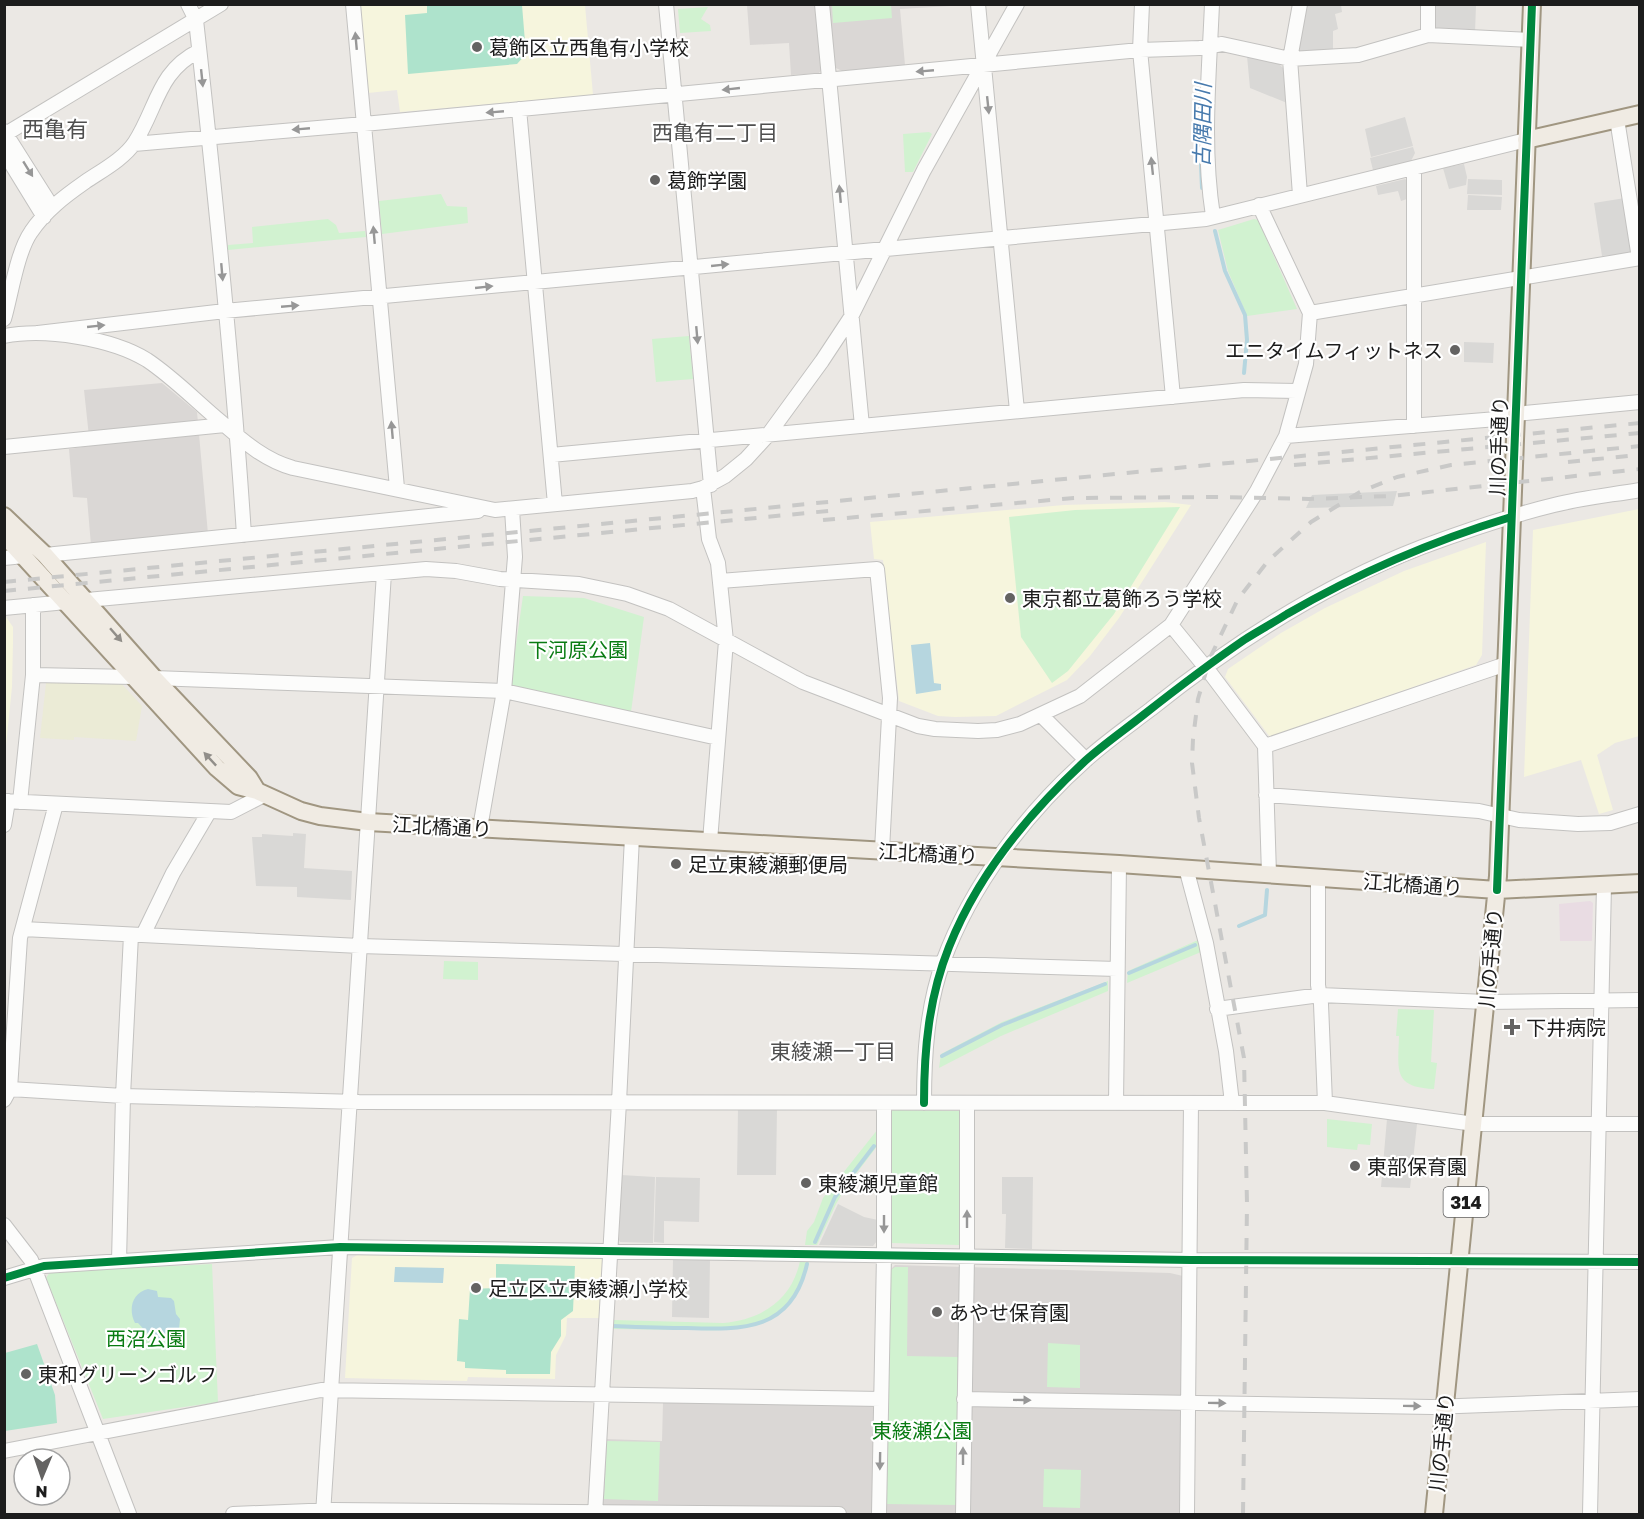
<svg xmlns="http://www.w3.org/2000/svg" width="1644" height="1519" viewBox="0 0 1644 1519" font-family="'Golos Text','Noto Sans JP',sans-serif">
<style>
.residential{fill:#dad7d5}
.industrial{fill:#e9dce3}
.education{fill:#f6f5dd}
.religious{fill:#d9d8d6}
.farmland{fill:#ebebd6}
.park{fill:#d1f2d0}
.pitch{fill:#aee3cc}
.water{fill:#b6d6df}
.pier{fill:#d7d7d5}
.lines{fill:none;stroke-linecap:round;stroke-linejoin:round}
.stream{stroke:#b6d6df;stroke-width:4}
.minor-casing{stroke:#c3c2c0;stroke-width:16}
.major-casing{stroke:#a09681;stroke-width:20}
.minor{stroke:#fcfcfb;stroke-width:14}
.major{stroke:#f0ebe3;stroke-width:16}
.rail{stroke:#c9c9c8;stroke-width:4;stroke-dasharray:12 12;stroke-linecap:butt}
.cycleway-casing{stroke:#fff;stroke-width:11}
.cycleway{stroke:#00873e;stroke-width:8}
.oneway{fill:#979797}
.oneway2{fill:#918e89}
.poi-dot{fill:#646362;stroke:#fff;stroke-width:2}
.labels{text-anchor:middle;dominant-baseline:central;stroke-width:4.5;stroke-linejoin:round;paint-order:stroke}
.shield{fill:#fff;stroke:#606060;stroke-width:1.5}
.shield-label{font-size:18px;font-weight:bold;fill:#1c1c1c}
.poi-label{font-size:20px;fill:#1c1c1c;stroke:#fff;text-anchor:start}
.street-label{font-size:20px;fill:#1c1c1c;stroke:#fff}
.park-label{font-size:20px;fill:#097b12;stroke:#fff}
.water-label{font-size:21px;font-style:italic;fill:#477aad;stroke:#fff}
.neighbourhood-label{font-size:21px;fill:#4f4f4f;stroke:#fff}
.quarter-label{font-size:22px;fill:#4f4f4f;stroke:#fff}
</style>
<rect width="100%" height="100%" fill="#ebe8e4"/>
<!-- residential -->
<path class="residential" d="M747,5H967L900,9L905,65L842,71L836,68L822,69L819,73L791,75L789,43L750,45Z
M162,383L197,412L208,534L91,545L87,498L73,497L69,449L90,446L84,390Z
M895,1265L1170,1273L1183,1276L1181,1514H602L606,1439L662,1441L663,1403L888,1404L890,1270Z"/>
<!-- industrial -->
<path class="industrial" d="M1590,901L1593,903L1592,941H1560L1559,904Z"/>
<!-- education -->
<path class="education" d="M361,5H585L593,95L400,112L397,90L368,93Z
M1165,502L1191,505L1119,618L1090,656L1067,680L996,716L955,717L938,716L899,701L883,560L874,559L870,522L1064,505Z
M1639,509V736L1615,743L1597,755L1613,810L1599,814L1581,760L1524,777L1533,530Z
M1486,542L1482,655L1476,665L1270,737L1225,677L1228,669L1281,633L1325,608L1404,571Z
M6,617L13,627V642L12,687L5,755Z
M361,1253L603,1259L601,1318H567L566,1335L556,1355L555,1379L468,1377L467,1381L345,1378L352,1258Z"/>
<!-- religious -->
<path class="religious" d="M1306,5H1341L1342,12L1335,14L1338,29L1333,31V52L1302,53L1297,50Z
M1433,5H1476L1475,33L1437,32L1433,27Z
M1247,56L1279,64L1284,69L1287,103L1250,88Z
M1405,117L1413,146L1371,157L1365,129Z
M1413,147L1415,153L1411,161L1373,170L1370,158Z
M1464,164L1467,177L1466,185L1449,189L1443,168Z
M1405,179L1410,183V198L1401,201L1398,191L1378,195L1376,186Z
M1468,179L1502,180V195L1467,194Z
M1468,195L1502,197L1501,210H1467Z
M1625,198L1633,249L1631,253L1602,256L1594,203Z
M1464,342L1494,343L1493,363L1464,362Z
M293,833L306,834L304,868L352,871L351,900L297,897V887L256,886L252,837H262V834L293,836Z
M738,1108H777L776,1175H737Z
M1387,1119L1417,1124L1410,1188L1381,1187Z
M621,1175L655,1177L653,1243L620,1242L619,1240Z
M656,1177L700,1178L699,1222L664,1221V1243L654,1242Z
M1002,1177H1033L1032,1249L1005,1248L1006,1214H1002Z
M838,1204L864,1217L878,1220L877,1241L873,1246L819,1245Z
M673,1259L710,1260L709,1318L672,1317Z"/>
<!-- farmland -->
<path class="farmland" d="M51,679L119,681L142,706L136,741L74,737V740L40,738L46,683Z"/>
<!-- park -->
<path class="park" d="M832,5H891L892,18L833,23Z
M708,7L701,19L710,25L711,31L680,33L678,9Z
M929,132L932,134L913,172H905L903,134Z
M441,194L447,206L467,207L468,223L382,234L379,201Z
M328,219L336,225L339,233L365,231L366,237L228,250V245L253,243L252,227Z
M1254,219L1258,220L1297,309L1247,316L1228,271L1218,230Z
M689,336L693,379L656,382L652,339Z
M1180,507L1114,614L1068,671L1052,683L1021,637L1009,517L1075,510Z
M523,596L584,598L644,617L631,712L510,686Z
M1198,940L1201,952L1127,983L1128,971Z
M444,961L478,962V980L443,979Z
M1108,981V991L1001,1036L939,1068L941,1054L1002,1022Z
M1398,1009L1434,1010L1431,1062L1437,1063L1434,1089C1393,1087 1398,1071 1399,1036H1396Z
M893,1110L959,1111L962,1114V1241L959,1245L892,1243L889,1239L888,1114Z
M1327,1119L1372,1124L1370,1145L1358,1144L1357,1150L1327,1147Z
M878,1129V1145L846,1187L836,1204L817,1245H805L807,1231L814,1222L823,1198Z
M800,1261L809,1262C789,1329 754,1331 691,1330C665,1330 639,1329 612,1329L613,1320L723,1323C761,1320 792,1300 800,1261Z
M212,1264L218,1402L103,1419L46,1278L50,1272Z
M895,1267H908L907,1356L958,1357L956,1505L885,1504L891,1270Z
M1048,1343L1080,1345V1388L1047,1387Z
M607,1441L660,1442L658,1501L604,1499Z
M1044,1469L1081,1470L1080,1508L1043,1507Z"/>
<!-- pitch -->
<path class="pitch" d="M427,5H522L526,54L517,64L408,74L405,15L427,13Z
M496,1264L575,1266L573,1311L561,1320V1336L551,1352L550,1374H506V1370L465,1368V1362L457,1361L459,1319L468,1320L470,1289L496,1288Z
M37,1344L55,1395L57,1423L5,1431V1353Z"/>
<!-- water -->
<path class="water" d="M930,643L934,683L941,684V690L916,694L911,645Z
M395,1267L444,1268L443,1283L394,1282Z
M148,1289L157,1291L158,1297L171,1298L174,1301L176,1314L180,1319L178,1340L175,1342L152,1338L138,1323H135C128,1309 132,1293 148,1289Z"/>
<!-- pier -->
<path class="pier" d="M1397,491L1393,506L1306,508L1312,495Z"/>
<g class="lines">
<!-- stream -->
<path class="stream" d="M1201,164L1202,188
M1215,231L1225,271L1245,315L1247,340L1244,373
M1239,926L1265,915L1267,890
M1129,973L1195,945
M942,1056L1002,1025L1105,984
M815,1242L835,1197L874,1146
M613,1326C638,1327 663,1328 687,1328C743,1330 792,1331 807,1264"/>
<!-- minor casing -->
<g class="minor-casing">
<path id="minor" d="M188,4L196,20C215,191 233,363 244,535
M353,4L397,488
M666,4L711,485
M822,4L862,426
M978,4L1017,411
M1142,4L1140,50L1173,397
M1212,4C1209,76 1202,146 1213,216
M1428,35V4
M519,109L555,504
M1617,119L1639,258
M4,131L52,207
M4,135L221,4
M134,144L364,124L1140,50L1200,48L1222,44L1290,59L1358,55L1428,35L1530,40
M4,152L44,217
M1300,195L1290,59L1300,4
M1310,313L1640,258
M4,319C11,295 17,252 31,232C45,211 65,196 85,182C101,171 124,159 135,142C157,108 158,71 199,51
M38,333L225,311L1206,219L1526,140
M4,336C45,328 111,338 147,360C171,376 192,397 214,416C239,437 261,459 293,468L495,510L692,491L703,488L725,476L746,459L768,435L822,361L851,317L924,170L1017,4
M1414,426V168
M1286,436L1497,419L1515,414L1640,402
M4,447L225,425
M551,455L1244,390L1297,391
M703,488L709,539L718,563L726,641L710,841
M45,555L478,511
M4,558L24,556
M720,581L877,569L890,698L882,850
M87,600L426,569L456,571L500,579L579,584L627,594L669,609L803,682L918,726L935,729L978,731L997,730L1020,724L1080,696L1171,625L1257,491L1286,436L1306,364L1310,313L1259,205
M4,608L66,602
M1171,625L1211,674L1265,746L1269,874
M33,675L133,677
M154,678L504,691L718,738
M1041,715L1086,760
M1265,746L1506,664
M1266,795L1479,811L1519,820L1578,824L1610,823L1640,814
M4,801L231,812L264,795
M20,802L33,675V605
M4,825L8,801
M480,828L504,691L515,557L512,509
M1186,868L1206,943L1226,1051L1232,1103
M1318,877V985L1321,1004L1325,1103
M23,929L360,946L1117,969
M143,935L173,873L209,812
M1217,1009L1320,995L1486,1002L1640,1000
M10,1089L123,1096L359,1102L1325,1103L1474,1124H1640
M4,1100L10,1089L20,938L56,804
M924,1103C924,1055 927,1007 943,962C971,885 1026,813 1087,759C1107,741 1130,725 1151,709C1233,643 1324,585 1422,547C1465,531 1509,516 1554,505C1582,498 1611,495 1640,490
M1116,1103L1119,864
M4,1225L31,1260L129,1514
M119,1261L123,1096L131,935
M4,1278L44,1266L340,1247L1191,1260L1640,1262
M964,1399L1432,1407L1640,1399
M4,1451L321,1390L881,1399
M233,1514L333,1510L839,1514
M323,1514L384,573
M595,1514L619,1102L632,837
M879,1514L884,1255V1103
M963,1514L967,1256V1103
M1187,1514L1191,1103
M1590,1514L1604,885"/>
</g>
<!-- major casing -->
<g class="major-casing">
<path id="major" d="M1526,140L1640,114
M4,516L45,555L154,678L249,778L257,791L301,811L320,816L368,822L1119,864L1497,890L1640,883
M4,535L217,768L238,786L257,791
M1434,1514L1498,876L1532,4"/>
</g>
<!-- minor -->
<use href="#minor" class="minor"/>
<!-- major -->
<use href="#major" class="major"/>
<!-- rail -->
<path class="rail" d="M1568,462L1637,455
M1294,465L1640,433
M823,520L1074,498L1214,497L1309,499L1391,496L1640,469
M4,582L1640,423
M4,591L838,510
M1243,1514L1247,1204L1244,1058L1199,818L1192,763L1193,739L1198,699L1210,658L1238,599L1268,561L1311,522L1360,492L1397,477L1451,465L1640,446"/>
<!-- cycleway casing -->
<g class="cycleway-casing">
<path id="cycleway" d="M1497,890L1532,4
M924,1103C924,1049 929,997 949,947C977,876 1030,812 1085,761C1103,745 1123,731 1142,716C1175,690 1209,664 1244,640C1258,631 1273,623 1287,614C1358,573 1432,541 1511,517
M4,1278L44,1266L340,1247L1191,1260L1640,1262"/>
</g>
<!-- cycleway -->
<use href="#cycleway" class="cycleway"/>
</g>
<!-- one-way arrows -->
<defs><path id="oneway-solid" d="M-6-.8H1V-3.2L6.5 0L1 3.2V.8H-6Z" transform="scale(1.5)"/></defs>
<g class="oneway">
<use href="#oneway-solid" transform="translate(356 41) rotate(-95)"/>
<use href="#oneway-solid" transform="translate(925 71) rotate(175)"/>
<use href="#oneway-solid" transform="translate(202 78) rotate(84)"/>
<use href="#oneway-solid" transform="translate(731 89) rotate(174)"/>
<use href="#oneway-solid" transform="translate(988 105) rotate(84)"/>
<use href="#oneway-solid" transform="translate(495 112) rotate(175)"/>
<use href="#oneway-solid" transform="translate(301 129) rotate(175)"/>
<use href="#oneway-solid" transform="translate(1152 166) rotate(-96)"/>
<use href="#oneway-solid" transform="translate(28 169) rotate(58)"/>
<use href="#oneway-solid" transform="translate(840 194) rotate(-95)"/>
<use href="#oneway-solid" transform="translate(374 235) rotate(-95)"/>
<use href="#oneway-solid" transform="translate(720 265) rotate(-6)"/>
<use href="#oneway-solid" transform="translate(222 272) rotate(85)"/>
<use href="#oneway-solid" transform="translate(484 287) rotate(-6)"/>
<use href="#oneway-solid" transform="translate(290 306) rotate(-5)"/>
<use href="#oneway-solid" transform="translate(96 326) rotate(-6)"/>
<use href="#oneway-solid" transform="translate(697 335) rotate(85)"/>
<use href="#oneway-solid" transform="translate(392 430) rotate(-95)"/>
<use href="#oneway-solid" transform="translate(967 1219) rotate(-90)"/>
<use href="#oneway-solid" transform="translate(884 1224) rotate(90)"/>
<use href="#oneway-solid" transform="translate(1022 1400) rotate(1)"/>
<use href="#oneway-solid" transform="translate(1217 1403) rotate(1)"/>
<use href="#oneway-solid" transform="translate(1412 1406) rotate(1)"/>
<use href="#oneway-solid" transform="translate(963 1456) rotate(-90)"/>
<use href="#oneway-solid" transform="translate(880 1461) rotate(91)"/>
</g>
<g class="oneway2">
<use href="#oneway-solid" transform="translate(116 635) rotate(49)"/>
<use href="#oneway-solid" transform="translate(210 759) rotate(-133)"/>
</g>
<!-- markers -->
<g class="poi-dot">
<circle cx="477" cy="47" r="6"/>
<circle cx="655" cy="180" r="6"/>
<circle cx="1455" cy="350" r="6"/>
<circle cx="1010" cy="598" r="6"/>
<circle cx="676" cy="864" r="6"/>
<path d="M1509 1018h6v6h6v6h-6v6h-6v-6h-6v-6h6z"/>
<circle cx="1355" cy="1166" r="6"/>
<circle cx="806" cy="1183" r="6"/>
<circle cx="476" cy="1288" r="6"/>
<circle cx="937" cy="1312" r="6"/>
<circle cx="26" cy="1374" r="6"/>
</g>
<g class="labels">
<!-- shield labels -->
<rect class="shield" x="1443.5" y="1187" width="45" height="30" rx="4.5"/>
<g class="shield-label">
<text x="1466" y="1202">314</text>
</g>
<!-- poi labels -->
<g class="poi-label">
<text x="489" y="47">葛飾区立西亀有小学校</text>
<text x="667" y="180">葛飾学園</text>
<text x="1443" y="350" text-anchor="end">エニタイムフィットネス</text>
<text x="1022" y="598">東京都立葛飾ろう学校</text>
<text x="688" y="864">足立東綾瀬郵便局</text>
<text x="1526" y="1027">下井病院</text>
<text x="1367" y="1166">東部保育園</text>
<text x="818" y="1183">東綾瀬児童館</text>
<text x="488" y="1288">足立区立東綾瀬小学校</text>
<text x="949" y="1312">あやせ保育園</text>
<text x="38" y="1374">東和グリーンゴルフ</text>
</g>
<!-- street labels -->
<g class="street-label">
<text transform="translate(1498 446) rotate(-88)">川の手通り</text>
<text transform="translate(442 826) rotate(3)">江北橋通り</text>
<text transform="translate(928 853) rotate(3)">江北橋通り</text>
<text transform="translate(1413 884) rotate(4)">江北橋通り</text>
<text transform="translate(1490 958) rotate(-85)">川の手通り</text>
<text transform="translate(1441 1442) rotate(-84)">川の手通り</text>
</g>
<!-- park labels -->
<g class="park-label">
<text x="578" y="649">下河原公園</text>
<text x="146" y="1338">西沼公園</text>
<text x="922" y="1430">東綾瀬公園</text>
</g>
<!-- water labels -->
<g class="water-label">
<text transform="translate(1202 125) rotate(-89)">古隅田川</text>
</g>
<!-- neighbourhood labels -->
<g class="neighbourhood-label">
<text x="715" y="132">西亀有二丁目</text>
<text x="833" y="1051">東綾瀬一丁目</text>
</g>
<!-- quarter labels -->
<g class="quarter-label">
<text x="55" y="128">西亀有</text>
</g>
</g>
<!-- border -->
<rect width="1644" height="1519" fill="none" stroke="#1c1c1c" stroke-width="12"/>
<!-- north arrow -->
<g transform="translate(42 1477) rotate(182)"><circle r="28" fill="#ffffff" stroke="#a4a4a4" stroke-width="1.5"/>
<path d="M0-4.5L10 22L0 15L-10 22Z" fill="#646362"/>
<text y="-9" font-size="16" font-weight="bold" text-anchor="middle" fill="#1c1c1c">N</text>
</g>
</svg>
